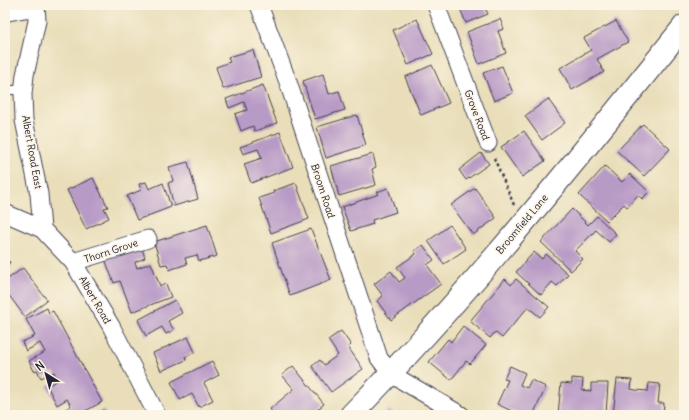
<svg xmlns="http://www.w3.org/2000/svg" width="689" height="420" viewBox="0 0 689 420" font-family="Delius,sans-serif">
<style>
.building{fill:#b89ac6}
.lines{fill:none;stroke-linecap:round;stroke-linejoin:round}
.service-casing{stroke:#403e4e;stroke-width:10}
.minor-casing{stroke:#403e4e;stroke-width:19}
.secondary-casing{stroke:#403e4e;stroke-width:24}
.primary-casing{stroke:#403e4e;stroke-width:24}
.path{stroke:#403e4e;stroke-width:2.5;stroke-dasharray:3 3;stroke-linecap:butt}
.service{stroke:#fff;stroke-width:8}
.minor{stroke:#fff;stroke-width:17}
.secondary{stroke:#fff;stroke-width:22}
.primary{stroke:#fff;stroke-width:22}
.labels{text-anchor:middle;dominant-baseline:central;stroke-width:3.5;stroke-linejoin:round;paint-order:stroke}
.street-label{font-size:10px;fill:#22223b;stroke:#fcf5e5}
</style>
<rect width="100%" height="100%" fill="#fcf5e5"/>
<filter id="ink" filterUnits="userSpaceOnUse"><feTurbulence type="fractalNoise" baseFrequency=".025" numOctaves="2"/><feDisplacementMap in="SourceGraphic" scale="8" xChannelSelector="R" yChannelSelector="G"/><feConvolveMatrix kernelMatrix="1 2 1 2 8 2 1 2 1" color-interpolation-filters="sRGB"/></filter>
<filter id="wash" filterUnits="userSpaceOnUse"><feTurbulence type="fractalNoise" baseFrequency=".012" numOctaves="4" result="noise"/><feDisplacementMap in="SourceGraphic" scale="16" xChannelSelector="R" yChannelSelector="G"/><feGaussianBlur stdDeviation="0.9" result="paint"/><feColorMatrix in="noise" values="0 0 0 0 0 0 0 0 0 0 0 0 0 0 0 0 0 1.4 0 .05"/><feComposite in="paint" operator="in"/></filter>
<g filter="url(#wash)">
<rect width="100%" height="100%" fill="#e9deb9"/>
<g id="blocks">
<!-- building -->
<path class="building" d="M462,5H494L485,8L488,14L466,23L459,6Z
M417,19L433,54L408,65L393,30Z
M500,19L504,29L498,31L506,53L479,64L467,32Z
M616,21L628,42L597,59L604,72L572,90L560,68L591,50L584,38Z
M253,50L261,77L223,89L216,67L230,62L228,57Z
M432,65L449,103L421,115L405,77Z
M502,66L513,93L494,101L483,73Z
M323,74L329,94L339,91L345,110L315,119L303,81Z
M263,85L277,123L255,131L253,126L241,131L235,114L247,110L244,102L229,108L226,99Z
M548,99L565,123L542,140L525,116Z
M357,115L366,145L326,158L317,127Z
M643,124L670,149L644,176L617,151Z
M524,131L545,161L522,177L501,147Z
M280,132L293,167L251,183L244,164L262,158L258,149L243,154L240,147Z
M481,153L489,164L466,180L459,170Z
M373,154L376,167L372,169L376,185L339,196L331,166Z
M188,162L198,199L174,206L168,183L173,181L169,167Z
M605,166L622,182L630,174L649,192L642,199L638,195L627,207L624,204L607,221L579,195Z
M93,178L108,207L104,208L109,218L86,229L67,190Z
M146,182L149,189L163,183L171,207L137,220L127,196L141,190L139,184Z
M296,183L309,219L271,233L259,198L274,193L273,191Z
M388,188L396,212L372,220L373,224L351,231L342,207L379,194L377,192Z
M475,188L496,218L473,235L451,205Z
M572,209L588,225L597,216L616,234L609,242L596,230L575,251L583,259L571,271L541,242Z
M207,225L217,256L199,261L197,255L185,258L187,264L169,270L167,264L161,265L154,242Z
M450,225L466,249L444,264L428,241Z
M311,229L331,280L290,296L272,243Z
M141,245L145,258L135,262L137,268L151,263L160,286L166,284L171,297L132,312L120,281L114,283L105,259Z
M423,245L434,260L427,265L441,284L391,320L377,301L383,296L374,284L391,271L399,282L405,278L397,267L416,254L414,251Z
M534,252L542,259L546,254L568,274L557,286L552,282L541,295L516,272Z
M5,259L10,262L5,270Z
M23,268L47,300L25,317L5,290V281Z
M505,279L511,285L516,279L549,307L540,317L528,307L502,338L495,332L490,338L470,321Z
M175,300L182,313L168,321L174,330L166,334L162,327L146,336L138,320Z
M47,308L49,313L53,311L102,402L78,415H67L64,410L71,406L67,399L57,405L47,386L58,380L54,372L41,378L37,370L34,371L29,361L45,352L40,343L26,351L22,342L35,336L26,319Z
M463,326L486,345L470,364L466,361L451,380L429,362L448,339L451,342Z
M341,331L351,345L348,347L363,369L331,392L312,366L320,360L324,365L338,355L328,340Z
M188,337L195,352L185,357L186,360L161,371L153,353Z
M212,361L219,375L204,383L213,400L199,407L192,394L180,400L171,382Z
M293,366L324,404L311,415H274L270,409L294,389L282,375Z
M510,366L525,373L520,385L527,388L531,380L546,387L533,415H520L497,404L508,380L504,379Z
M572,378L583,379L582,390L591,391V383H608L606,415H558L561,383L572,384Z
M617,379L632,380L631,389L635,390L648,391L649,383L660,384L658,403H664L663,415H613Z
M103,410L106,415H95Z
M388,410L396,415H385Z"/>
</g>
</g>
<g filter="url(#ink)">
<use href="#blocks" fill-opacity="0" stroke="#403e4e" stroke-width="1"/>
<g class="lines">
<!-- service casing -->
<g class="service-casing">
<path id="service" d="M5,90H23"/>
</g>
<!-- minor casing -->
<g class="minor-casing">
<path id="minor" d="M36,5L37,21L25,75L23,94L24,120L39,194L42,229
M259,5L288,82L379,358L391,374L461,415
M436,5L488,143
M5,213L42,229L73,262L111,326L157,415
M73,262L148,239"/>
</g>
<!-- secondary casing -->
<g class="secondary-casing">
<path id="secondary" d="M351,415C470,292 578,159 684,26"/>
</g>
<!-- primary casing -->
<g class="primary-casing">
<path id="primary" d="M5,10L33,5"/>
</g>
<!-- path -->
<path class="path" d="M494,158L514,205"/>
<!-- service -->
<use href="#service" class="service"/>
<!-- minor -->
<use href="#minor" class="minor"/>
<!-- secondary -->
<use href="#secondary" class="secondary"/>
<!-- primary -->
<use href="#primary" class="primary"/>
</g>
</g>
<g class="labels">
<!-- street labels -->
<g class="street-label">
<text transform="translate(477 115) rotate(69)">Grove Road</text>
<text transform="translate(32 152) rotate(80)">Albert Road East</text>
<text transform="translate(323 191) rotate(72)">Broom Road</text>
<text transform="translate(522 224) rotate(-50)">Broomfield Lane</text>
<text transform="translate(111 251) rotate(-18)">Thorn Grove</text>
<text transform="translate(95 300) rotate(60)">Albert Road</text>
</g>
</g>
<!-- margin -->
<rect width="689" height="420" fill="none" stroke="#fcf5e5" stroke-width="20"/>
<!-- north arrow -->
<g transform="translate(46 374) rotate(323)" stroke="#fcf5e5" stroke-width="3" paint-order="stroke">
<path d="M0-3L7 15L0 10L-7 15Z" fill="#22223b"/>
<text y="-6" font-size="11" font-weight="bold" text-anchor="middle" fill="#22223b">N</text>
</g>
</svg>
